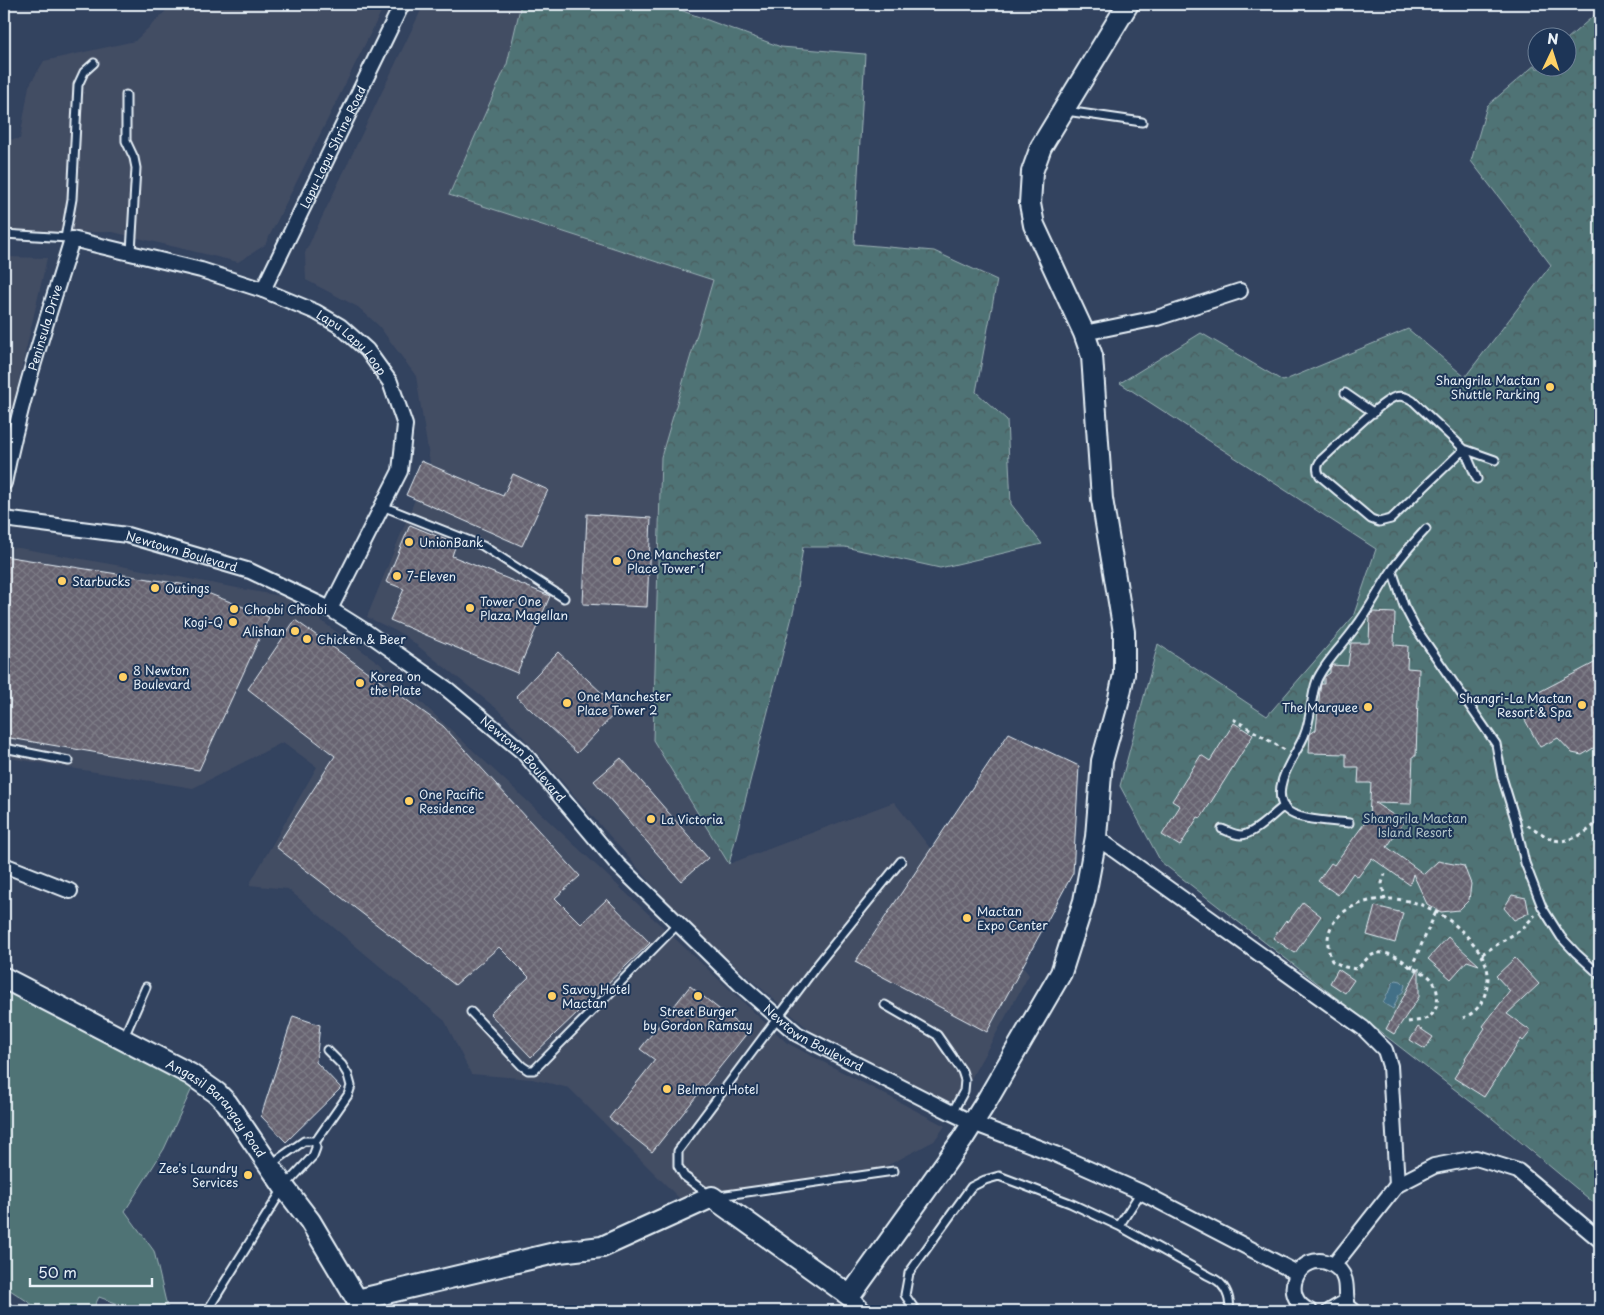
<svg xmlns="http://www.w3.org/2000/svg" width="1604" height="1315" viewBox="0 0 1604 1315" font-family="'Playpen Sans',sans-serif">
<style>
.built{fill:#434d64}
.green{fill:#4f7375;stroke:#9cb2b6}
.forest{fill:url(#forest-crowns);stroke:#9cb2b6}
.water{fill:#436f87;stroke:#85a3b4}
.building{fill:url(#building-cross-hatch);stroke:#e8f1f8}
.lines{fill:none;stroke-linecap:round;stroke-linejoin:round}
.lane-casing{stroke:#e8f1f8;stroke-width:11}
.street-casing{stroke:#e8f1f8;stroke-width:18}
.secondary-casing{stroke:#e8f1f8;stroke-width:24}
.path{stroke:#e8f1f8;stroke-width:3;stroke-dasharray:4 4;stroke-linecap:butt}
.lane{stroke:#1d3557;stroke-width:7}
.street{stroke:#1d3557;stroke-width:14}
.secondary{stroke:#1d3557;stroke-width:20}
.poi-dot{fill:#ffd166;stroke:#1d3557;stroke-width:2}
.labels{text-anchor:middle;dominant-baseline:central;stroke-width:4;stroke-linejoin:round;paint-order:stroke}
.street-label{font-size:12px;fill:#e8f1f8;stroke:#1d3557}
.poi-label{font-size:12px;fill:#e8f1f8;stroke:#1d3557;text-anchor:start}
.park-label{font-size:12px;fill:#b2c5ca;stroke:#1d3557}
</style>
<defs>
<pattern id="forest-crowns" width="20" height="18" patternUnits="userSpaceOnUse" patternTransform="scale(1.25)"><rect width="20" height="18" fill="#4f7375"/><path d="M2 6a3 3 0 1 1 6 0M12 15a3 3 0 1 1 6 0" fill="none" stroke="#4a5b5d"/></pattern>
<pattern id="building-cross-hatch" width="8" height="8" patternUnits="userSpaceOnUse" patternTransform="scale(1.25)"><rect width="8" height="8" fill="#676471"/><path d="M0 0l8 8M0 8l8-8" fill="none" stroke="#7d7b86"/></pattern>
</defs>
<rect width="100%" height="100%" fill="#33435f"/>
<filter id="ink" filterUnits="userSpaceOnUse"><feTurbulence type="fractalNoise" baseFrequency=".02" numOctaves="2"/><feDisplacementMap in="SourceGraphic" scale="10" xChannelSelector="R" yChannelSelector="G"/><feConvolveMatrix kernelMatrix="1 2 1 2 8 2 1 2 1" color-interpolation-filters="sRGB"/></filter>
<g filter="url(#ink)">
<!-- built -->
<path class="built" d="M173,4H385L265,245L238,262L113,232L4,233V140L20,139L29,86L44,61L135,41Z
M424,4H521L507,64L449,195L713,280L661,457L653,740L729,864L894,802L1029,975L956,1105L813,1033L688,925L501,712L404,635L367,617L430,463L416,376L379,326L358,307L306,280L305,253Z
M4,257L47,258L4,445Z
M4,547L19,548L121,566L290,598L379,663L787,1043L945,1126L934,1141L877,1171L679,1198L569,1088L532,1079L471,1074L445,1021L288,889L249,885L317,767L283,742L193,788L4,757Z"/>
<!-- green -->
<path class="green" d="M4,988L195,1082L164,1149L125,1211L154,1251L168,1311H138L99,1297L92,1311H42L4,1286Z"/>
<!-- forest -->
<path class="forest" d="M521,4H664L781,47L865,54L854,244L934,251L997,280L976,392L1007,420L1011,504L1042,544L940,568L845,547H803L794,609L729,864L653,740L661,457L713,280L449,195L507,64Z
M1598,12L1600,13V1208L1493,1119L1161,862L1120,786L1158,644L1267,716L1353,617L1376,549L1120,383L1201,333L1283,381L1408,329L1465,377L1551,265L1471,161L1487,106L1536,64V68H1566L1567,39Z"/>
<!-- water -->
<path class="water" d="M1396,980L1401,981L1405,985L1403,992L1399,995L1393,1009L1383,1003L1387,994L1390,991L1392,984Z"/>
<!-- building -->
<path class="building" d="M421,461L503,496L513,474L548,490L522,546L406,495Z
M587,514L651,518L647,607L583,604Z
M410,525L456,544L452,556L550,596L517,673L390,620L404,589L386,582Z
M4,556L187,585L269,617L199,770L4,737Z
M1373,612L1395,613L1394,645L1408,646L1407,668L1419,669L1416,756H1413L1411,804L1375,803L1404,822L1387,847L1424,874L1438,861L1464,866L1471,884L1469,900L1459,910L1441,912L1427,904L1413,874L1410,885L1372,858L1358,877L1353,873L1338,895L1318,881L1331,863L1334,865L1369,817L1371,783H1358L1359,767H1346V754L1309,753L1310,734L1316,730L1320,690L1321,684H1324V677L1330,673V668L1332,665L1348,666L1351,643H1369L1370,616Z
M295,620L443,726L580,876L555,898L581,924L607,899L650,943L531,1057L490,1014L529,977L499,947L455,985L276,847L335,756L248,689Z
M558,652L619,709L577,753L516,696Z
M1600,660V744L1582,755L1572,753L1558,738L1540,747L1525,720L1541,711L1538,701L1539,692Z
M1234,723L1253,735L1201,818L1198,817L1180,846L1162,835L1180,806L1172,801L1201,755L1210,761Z
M1009,733L1079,766L1073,873L987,1032L855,962Z
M621,758L708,858L681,881L594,781Z
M1512,895L1526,898L1529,913L1514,920L1504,908Z
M1303,902L1321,916L1295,953L1273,938L1286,920L1288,922Z
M1375,906L1403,913L1395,943L1367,935Z
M1448,937L1479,965L1467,961L1451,979L1428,959Z
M1515,958L1539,984L1507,1014L1531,1031L1523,1041L1521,1039L1484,1097L1454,1078L1466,1059L1465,1058L1485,1028L1483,1026L1510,991L1496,976Z
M1419,968V997L1394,1034L1386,1029Z
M1338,969L1354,980L1345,993L1330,983Z
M690,986L748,1032L652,1152L609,1118L655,1060L640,1049Z
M293,1016L320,1025L316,1062L341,1088L286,1142L261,1116Z
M1418,1027L1433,1037L1425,1049L1410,1040Z"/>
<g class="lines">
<!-- lane casing -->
<g class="lane-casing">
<path id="lane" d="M126,95V141L134,158L136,168L131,252
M1066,111L1142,122
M4,234L68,238
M65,238L72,199L78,85L84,72L94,63
M1345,393L1374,413
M1464,449L1391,519L1379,522L1371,519L1320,476C1316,470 1317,465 1321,460C1336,447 1379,402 1395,397C1402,395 1407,397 1413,401L1464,449L1495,460
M1464,449L1477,479
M382,506L483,546L564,598
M1392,570L1404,606L1415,627L1496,744L1502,777L1515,819L1525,863L1542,907L1561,937L1576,953L1600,975
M4,748L69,761
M1349,823C1333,821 1293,821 1284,807C1271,785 1296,755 1304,736C1312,718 1310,698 1317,680C1324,663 1344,644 1355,628C1369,610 1379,589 1392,570C1402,555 1414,542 1426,529
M1222,829C1228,831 1234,835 1241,835C1254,835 1273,814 1284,806
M885,1005L937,1035L962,1071L965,1080L964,1091L952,1113
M471,1012L522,1066L528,1070H534L678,924
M124,1037L146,987
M271,1164L304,1141H316L348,1095L351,1086L348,1075L342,1065L327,1050
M894,1171L712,1197L684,1176L678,1166V1151L818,964L901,861
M1119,1226L1141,1192
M1347,1301L1359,1311
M4,1304L11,1311
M207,1311L284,1187L313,1156L316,1148V1141
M916,1311L905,1295L909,1273L971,1187L985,1180L999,1176L1023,1185L1070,1203L1119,1226L1207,1275C1211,1277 1218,1280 1221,1284C1227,1290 1232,1303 1228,1311"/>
</g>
<!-- street casing -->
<g class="street-casing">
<g id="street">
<path id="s1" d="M263,290L402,4"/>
<path d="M1084,333L1157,318L1240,291"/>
<path id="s2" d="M4,483C20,400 47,320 72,239L201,270L263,290L316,312L340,326L367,350L390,382L405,425L400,471L330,609"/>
<path id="s3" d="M4,519L127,535L250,571L330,609L365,631L447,689L523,752L618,865L741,985L797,1034L952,1113L973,1123L1055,1154L1141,1192L1297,1273"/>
<path d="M1096,837L1363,1028L1385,1050L1390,1066L1397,1185"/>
<path d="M4,865L70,891"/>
<path d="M1334,1265L1397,1185L1434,1166L1476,1158L1518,1171L1600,1240"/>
<path d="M850,1296L864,1311"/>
<path d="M1310,1311C1277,1297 1299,1249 1331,1264C1337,1267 1342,1271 1344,1278C1347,1285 1345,1293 1347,1301L1330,1311"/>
</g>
</g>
<!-- secondary casing -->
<g class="secondary-casing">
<g id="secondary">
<path id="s4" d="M4,978L190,1074L217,1093L227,1103L284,1187L310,1221L357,1300L362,1311"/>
<path d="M357,1300L559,1252L602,1247L712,1197L850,1296L962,1140L986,1102L1061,973L1084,901L1096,837L1102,761L1118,703L1124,674V632L1102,499L1092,356L1084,333L1034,225L1030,204L1032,172L1041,147L1128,4"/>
</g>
</g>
<!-- path -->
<path class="path" d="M1233,719L1285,750
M1527,825C1535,829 1543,835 1551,839C1568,846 1590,831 1600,819
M1385,900L1382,883L1385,874
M1482,954L1522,929L1535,915
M1411,968L1436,912
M1408,1022C1414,1021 1422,1021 1427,1018C1440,1012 1440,990 1432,980C1428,974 1419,971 1412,968C1409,967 1407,963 1403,961C1397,956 1386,952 1378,953C1367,955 1364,964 1356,969L1345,967L1332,961C1312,912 1369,892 1408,901C1433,906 1456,923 1472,942C1483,955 1491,968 1487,986C1484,1001 1478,1012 1463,1018"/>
<!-- lane -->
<use href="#lane" class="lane"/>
<!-- street -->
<use href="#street" class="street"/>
<!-- secondary -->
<use href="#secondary" class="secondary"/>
</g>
</g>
<!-- markers -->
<g class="poi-dot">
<circle cx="1550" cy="387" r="5"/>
<circle cx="409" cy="542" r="5"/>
<circle cx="617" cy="561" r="5"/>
<circle cx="397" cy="576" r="5"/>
<circle cx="62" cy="581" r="5"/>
<circle cx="155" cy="588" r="5"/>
<circle cx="470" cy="608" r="5"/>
<circle cx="234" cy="609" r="5"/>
<circle cx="233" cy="622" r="5"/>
<circle cx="295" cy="631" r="5"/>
<circle cx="307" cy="639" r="5"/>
<circle cx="123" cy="677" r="5"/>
<circle cx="360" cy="683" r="5"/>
<circle cx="567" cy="703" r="5"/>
<circle cx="1582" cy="705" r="5"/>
<circle cx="1368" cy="707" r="5"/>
<circle cx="409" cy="801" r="5"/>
<circle cx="651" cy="819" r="5"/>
<circle cx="967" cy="918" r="5"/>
<circle cx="552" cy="996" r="5"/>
<circle cx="698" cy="996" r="5"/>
<circle cx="667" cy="1089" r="5"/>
<circle cx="248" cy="1175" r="5"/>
</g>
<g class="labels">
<!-- street labels -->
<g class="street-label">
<text stroke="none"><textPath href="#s1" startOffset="159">Lapu-Lapu Shrine Road</textPath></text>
<text stroke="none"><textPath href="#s2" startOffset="161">Peninsula Drive</textPath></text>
<text stroke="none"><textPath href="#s2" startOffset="556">Lapu Lapu Loop</textPath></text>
<text stroke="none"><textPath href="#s3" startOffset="181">Newtown Boulevard</textPath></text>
<text stroke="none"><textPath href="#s3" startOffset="586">Newtown Boulevard</textPath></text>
<text stroke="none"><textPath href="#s3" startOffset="991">Newtown Boulevard</textPath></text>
<text stroke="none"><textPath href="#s4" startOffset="252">Angasil Barangay Road</textPath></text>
</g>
<!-- poi labels -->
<g class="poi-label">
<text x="1540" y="380" text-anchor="end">Shangrila Mactan<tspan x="1540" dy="14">Shuttle Parking</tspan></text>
<text x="419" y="542">UnionBank</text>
<text x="627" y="554">One Manchester<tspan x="627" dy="14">Place Tower 1</tspan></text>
<text x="407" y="576">7-Eleven</text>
<text x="72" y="581">Starbucks</text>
<text x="165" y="588">Outings</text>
<text x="480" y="601">Tower One<tspan x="480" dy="14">Plaza Magellan</tspan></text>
<text x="244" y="609">Choobi Choobi</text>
<text x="223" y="622" text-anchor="end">Kogi-Q</text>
<text x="285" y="631" text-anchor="end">Alishan</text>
<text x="317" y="639">Chicken &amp; Beer</text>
<text x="133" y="670">8 Newton<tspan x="133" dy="14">Boulevard</tspan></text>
<text x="370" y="676">Korea on<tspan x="370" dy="14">the Plate</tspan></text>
<text x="577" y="696">One Manchester<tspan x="577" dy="14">Place Tower 2</tspan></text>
<text x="1572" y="698" text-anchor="end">Shangri-La Mactan<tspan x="1572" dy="14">Resort &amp; Spa</tspan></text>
<text x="1358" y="707" text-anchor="end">The Marquee</text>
<text x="419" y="794">One Pacific<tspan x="419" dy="14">Residence</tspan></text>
<text x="661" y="819">La Victoria</text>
<text x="977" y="911">Mactan<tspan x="977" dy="14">Expo Center</tspan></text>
<text x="562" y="989">Savoy Hotel<tspan x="562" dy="14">Mactan</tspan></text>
<text x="698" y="1011" text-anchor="middle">Street Burger<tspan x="698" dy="14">by Gordon Ramsay</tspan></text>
<text x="677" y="1089">Belmont Hotel</text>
<text x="238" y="1168" text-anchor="end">Zee's Laundry<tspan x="238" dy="14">Services</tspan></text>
</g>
<!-- park labels -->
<g class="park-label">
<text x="1415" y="818">Shangrila Mactan<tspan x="1415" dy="14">Island Resort</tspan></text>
</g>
</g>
<!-- margin -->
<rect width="1604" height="1315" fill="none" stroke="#1d3557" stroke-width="20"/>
<rect x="10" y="10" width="1584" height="1295" fill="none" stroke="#e8f1f8" stroke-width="2" filter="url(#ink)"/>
<!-- north arrow -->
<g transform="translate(1552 52) rotate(4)"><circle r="24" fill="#1d3557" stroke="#6e8097"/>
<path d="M0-4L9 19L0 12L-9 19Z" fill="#ffd166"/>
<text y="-8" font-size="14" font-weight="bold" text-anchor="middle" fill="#e8f1f8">N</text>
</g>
<!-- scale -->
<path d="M30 1278v8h122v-8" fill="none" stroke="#e8f1f8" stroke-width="2.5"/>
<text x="38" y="1278" font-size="15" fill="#e8f1f8" stroke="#1d3557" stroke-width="4" paint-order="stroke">50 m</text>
</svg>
